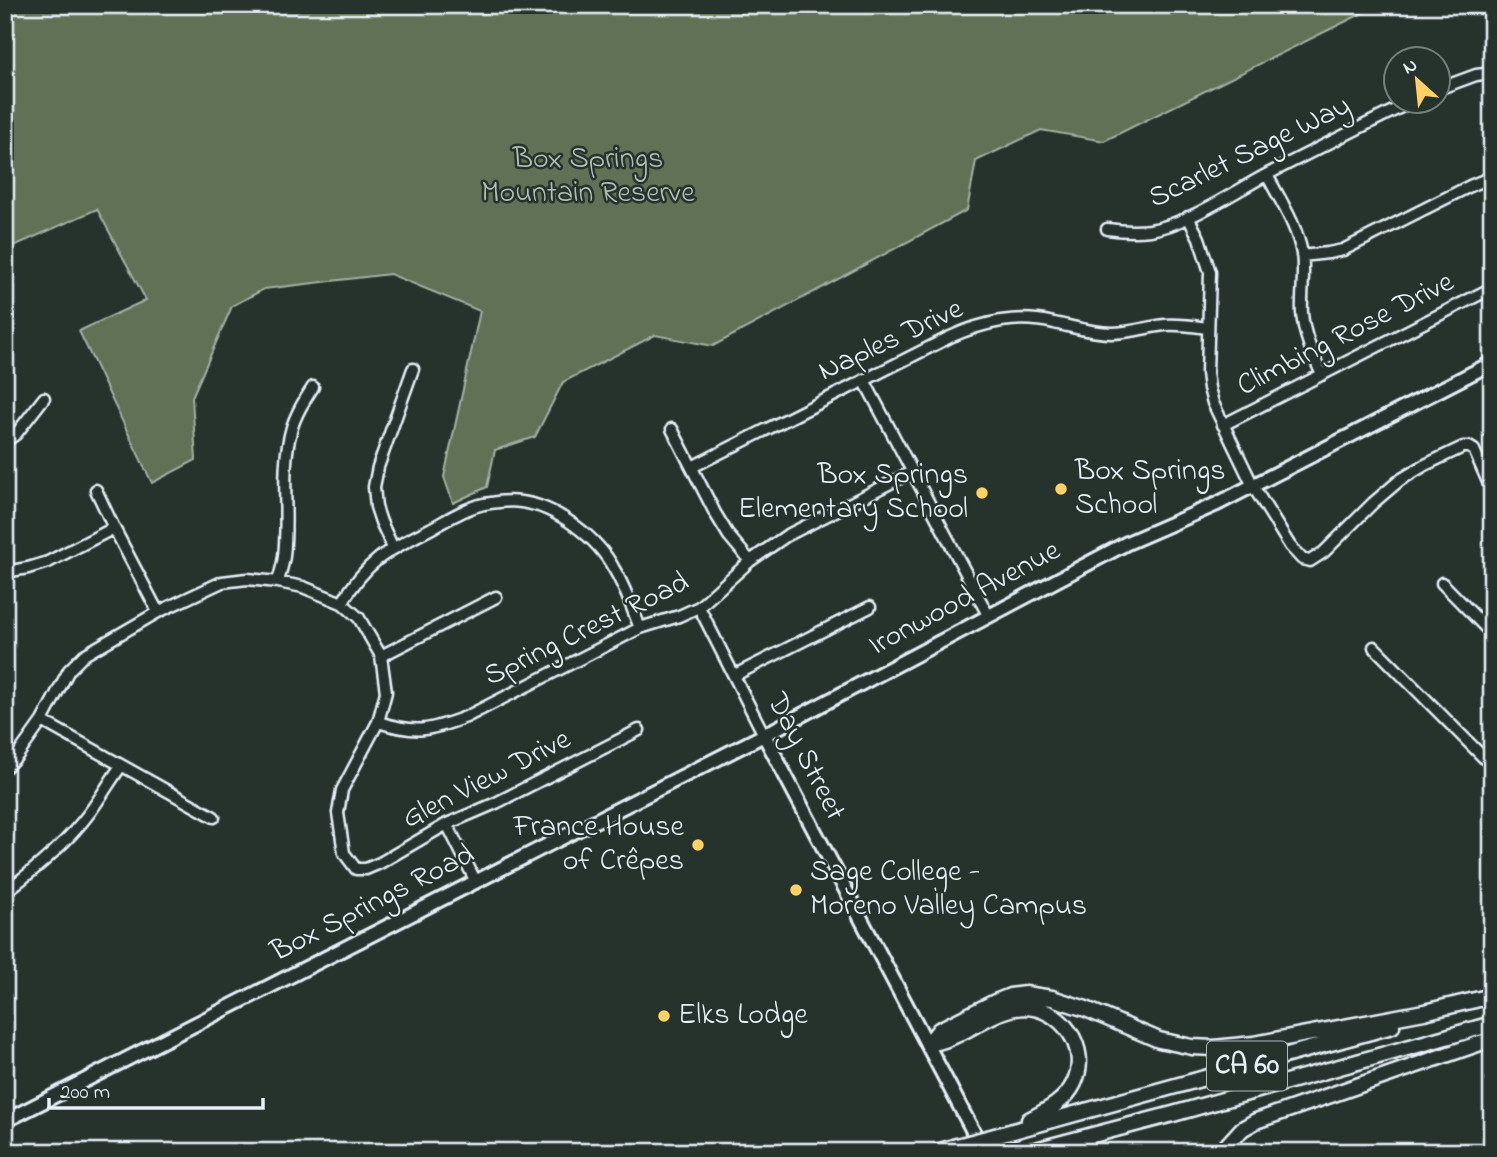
<svg xmlns="http://www.w3.org/2000/svg" width="1497" height="1157" viewBox="0 0 1497 1157" font-family="'Indie Flower',sans-serif">
<style>
.green{fill:#607154;stroke:#a4b1a6;stroke-width:2}
.lines{fill:none;stroke-linecap:round;stroke-linejoin:round}
.minor-casing{stroke:#e8f1f8;stroke-width:15}
.major-casing{stroke:#e8f1f8;stroke-width:18}
.highway-casing{stroke:#e8f1f8;stroke-width:19}
.minor{stroke:#26332d;stroke-width:10}
.major{stroke:#26332d;stroke-width:12}
.highway{stroke:#26332d;stroke-width:14}
.highway-bridge-casing{stroke:#e8f1f8;stroke-width:19;stroke-linecap:butt}
.highway-bridge{stroke:#26332d;stroke-width:14}
.poi-dot{fill:#ffd166;stroke:#26332d;stroke-width:2.5}
.labels{text-anchor:middle;dominant-baseline:central;stroke-width:5;stroke-linejoin:round;paint-order:stroke}
.shield{fill:#26332d;stroke:#aeb8bb;stroke-width:2}
.shield-label{font-size:28px;font-weight:bold;fill:#e8f1f8}
.street-label{font-size:30px;fill:#e8f1f8;stroke:#26332d}
.park-label{font-size:30px;fill:#b2beb6;stroke:#26332d}
.poi-label{font-size:30px;fill:#e8f1f8;stroke:#26332d;text-anchor:start}
</style>
<rect width="100%" height="100%" fill="#26332d"/>
<filter id="ink" filterUnits="userSpaceOnUse"><feTurbulence type="fractalNoise" baseFrequency=".0143" numOctaves="2"/><feDisplacementMap in="SourceGraphic" scale="14" xChannelSelector="R" yChannelSelector="G"/><feConvolveMatrix kernelMatrix="1 2 1 2 8 2 1 2 1" color-interpolation-filters="sRGB"/></filter>
<g filter="url(#ink)">
<!-- green -->
<path class="green" d="M5,5H1379L1104,141L1041,130L976,161L967,210L713,346L655,335L563,382L535,437L495,450L487,487L453,503L444,477L480,311L390,274L264,289L232,306L192,397L196,460L152,483L79,331L146,300L97,209L14,246L5,231Z"/>
<g class="lines">
<!-- minor casing -->
<g class="minor-casing">
<path id="minor" d="M1438,89L1476,75L1492,73
M1267,175C1280,200 1297,225 1302,254C1305,273 1301,294 1302,313C1304,336 1313,355 1322,375
M1188,217L1199,238L1210,272L1207,373L1209,388L1213,403L1253,486L1290,546L1302,559L1310,561L1324,552L1373,503L1400,480L1425,465L1463,447H1469L1474,450L1492,491
M1107,229C1121,231 1135,232 1150,230C1188,224 1232,193 1266,175C1314,150 1363,126 1411,102
M1302,256L1328,253L1343,250L1470,186L1492,177
M864,380L988,615
M1223,425L1492,288
M672,429L715,513L729,536L750,561
M5,442L16,434L44,398
M692,467L950,337C984,322 1018,314 1054,323C1074,327 1091,333 1112,333C1130,333 1147,327 1165,325C1179,324 1193,326 1207,328
M96,490L114,528L158,612
M393,548L381,522L376,507L374,487L378,467L413,369
M5,572L28,568L48,562L114,528
M278,582C280,573 283,565 284,556C289,514 280,472 291,431C295,415 304,401 313,387
M1442,583L1492,634
M342,603C367,560 387,551 430,529C447,520 465,508 484,504C496,502 508,500 521,502C556,506 598,538 614,569C625,587 632,608 640,628
M699,607L764,735
M1374,647L1492,766
M381,656L496,597
M735,675L870,607
M42,721L214,817
M378,722C417,734 429,731 466,717L640,628L679,616L699,607L750,561L786,536L912,472
M5,768L17,756L42,721L69,670L84,655L158,612L222,582L247,579L278,582L303,587L342,603L359,618L381,656L386,692L378,722L342,790L338,813L344,853L356,869H366L380,863L447,824L496,803L639,730
M447,824L476,882
M5,892C36,869 67,843 90,812C101,797 110,781 121,766
M1489,1152L1492,1144"/>
</g>
<!-- major casing -->
<g class="major-casing">
<path id="major" d="M764,735L984,1152
M5,1121L764,735L1127,543L1217,504L1492,363"/>
</g>
<!-- highway casing -->
<g class="highway-casing">
<path id="highway" d="M928,1044L939,1030L995,1002L1010,996L1025,994L1052,998L1086,1009L1159,1040L1192,1047L1214,1048L1254,1044L1424,1012L1492,996
M928,1044C933,1043 939,1042 944,1040C971,1031 995,1008 1024,1007C1061,1007 1091,1048 1074,1083C1065,1102 1046,1111 1029,1120
M995,1136L1392,1026
M937,1152L953,1147
M1005,1152H1013
M1028,1152L1173,1114L1492,1024
M1221,1152L1242,1129L1256,1121L1492,1039"/>
</g>
<!-- minor -->
<use href="#minor" class="minor"/>
<!-- major -->
<use href="#major" class="major"/>
<!-- highway -->
<use href="#highway" class="highway"/>
<!-- highway-bridge casing -->
<g class="highway-bridge-casing">
<path id="highway-bridge" d="M953,1147L995,1136"/>
</g>
<!-- highway-bridge -->
<use href="#highway-bridge" class="highway-bridge"/>
</g>
</g>
<!-- markers -->
<g class="poi-dot">
<circle cx="1061" cy="489" r="7"/>
<circle cx="982" cy="493" r="7"/>
<circle cx="698" cy="845" r="7"/>
<circle cx="796" cy="890" r="7"/>
<circle cx="664" cy="1016" r="7"/>
</g>
<g class="labels">
<!-- shield labels -->
<rect class="shield" x="1207" y="1041.5" width="80" height="49" rx="5"/>
<g class="shield-label">
<text x="1247" y="1066">CA 60</text>
</g>
<!-- street labels -->
<g class="street-label">
<text transform="translate(1250 153) rotate(-26)">Scarlet Sage Way</text>
<text transform="translate(1346 335) rotate(-27)">Climbing Rose Drive</text>
<text transform="translate(891 341) rotate(-25)">Naples Drive</text>
<text transform="translate(965 599) rotate(-28)">Ironwood Avenue</text>
<text transform="translate(587 630) rotate(-26)">Spring Crest Road</text>
<text transform="translate(805 757) rotate(63)">Day Street</text>
<text transform="translate(487 780) rotate(-27)">Glen View Drive</text>
<text transform="translate(373 904) rotate(-27)">Box Springs Road</text>
</g>
<!-- park labels -->
<g class="park-label">
<text x="588" y="160">Box Springs<tspan x="588" dy="34">Mountain Reserve</tspan></text>
</g>
<!-- poi labels -->
<g class="poi-label">
<text x="1075" y="472">Box Springs<tspan x="1075" dy="34">School</tspan></text>
<text x="968" y="476" text-anchor="end">Box Springs<tspan x="968" dy="34">Elementary School</tspan></text>
<text x="684" y="828" text-anchor="end">France House<tspan x="684" dy="34">of Crêpes</tspan></text>
<text x="810" y="873">Sage College -<tspan x="810" dy="34">Moreno Valley Campus</tspan></text>
<text x="678" y="1016">Elks Lodge</text>
</g>
</g>
<!-- margin -->
<rect width="1497" height="1157" fill="none" stroke="#26332d" stroke-width="28"/>
<rect x="14" y="14" width="1469" height="1129" fill="none" stroke="#e8f1f8" stroke-width="2.5" filter="url(#ink)"/>
<!-- north arrow -->
<g transform="translate(1417 80) rotate(333)"><circle r="33" fill="#26332d" stroke="#747f7e" stroke-width="2"/>
<path d="M0-5L12 26L0 18L-12 26Z" fill="#ffd166"/>
<text y="-10" font-size="19" font-weight="bold" text-anchor="middle" fill="#e8f1f8">N</text>
</g>
<!-- scale -->
<path d="M49 1098v10h214v-10" fill="none" stroke="#e8f1f8" stroke-width="3.5"/>
<text x="60" y="1098" font-size="21" fill="#e8f1f8" stroke="#26332d" stroke-width="5" paint-order="stroke">200 m</text>
</svg>
